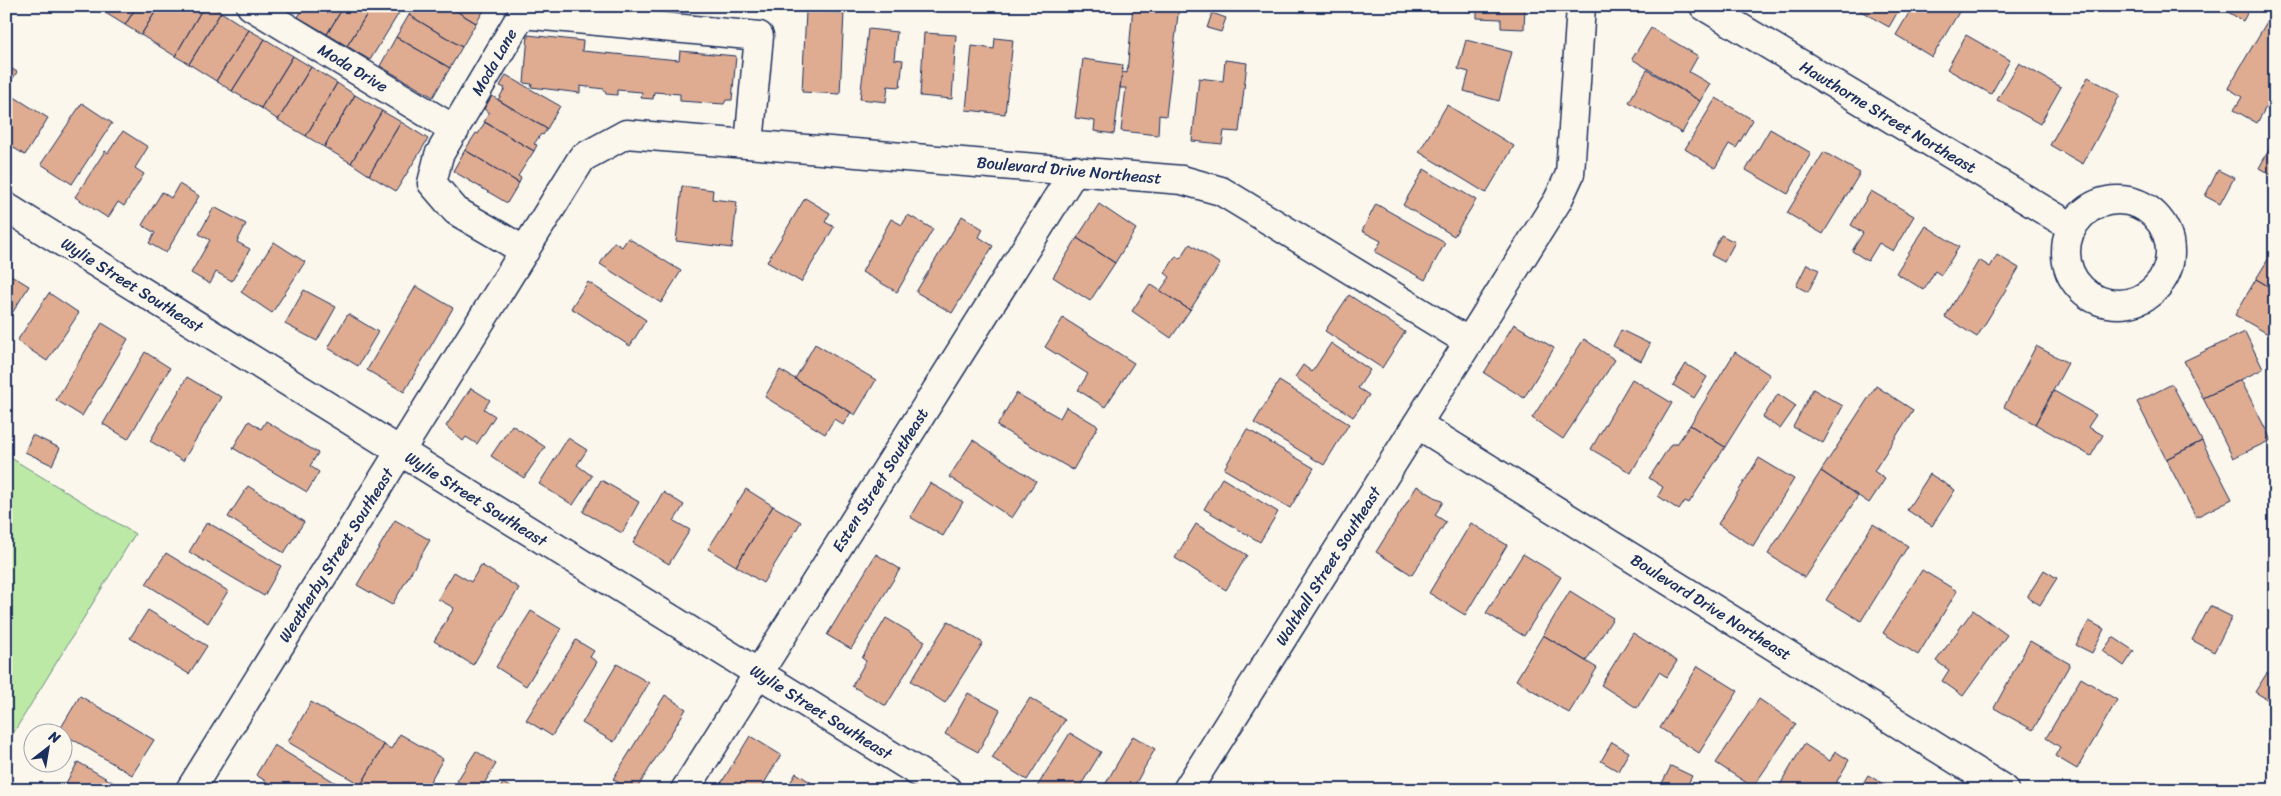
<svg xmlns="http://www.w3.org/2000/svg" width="2281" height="796" viewBox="0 0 2281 796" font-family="Sriracha,sans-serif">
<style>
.green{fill:#bde9a6;stroke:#6c8c82}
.building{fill:#dfac92;stroke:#1b2f5e}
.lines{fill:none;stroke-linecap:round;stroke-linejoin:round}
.minor-casing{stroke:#1b2f5e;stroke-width:31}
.minor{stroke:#fbf7ec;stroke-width:28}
.labels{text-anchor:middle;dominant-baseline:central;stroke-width:4.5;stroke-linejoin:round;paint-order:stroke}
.street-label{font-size:16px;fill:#1b2f5e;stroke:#fbf7ec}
</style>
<rect width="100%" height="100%" fill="#fbf7ec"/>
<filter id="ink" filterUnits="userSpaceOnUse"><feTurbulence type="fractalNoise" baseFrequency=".02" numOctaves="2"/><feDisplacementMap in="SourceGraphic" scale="10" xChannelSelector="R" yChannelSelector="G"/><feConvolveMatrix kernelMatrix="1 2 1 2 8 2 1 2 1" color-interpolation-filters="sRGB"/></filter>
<g filter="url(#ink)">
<!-- green -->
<path class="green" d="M6,455L135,534L6,745Z"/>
<!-- building -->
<path class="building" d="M94,6H137L125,25Z
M137,6H159L141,35L125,25Z
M159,6H204L175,56L141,35Z
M204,6H213L221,12L189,64L175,56Z
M305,6H344L327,34L298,17Z
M344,6H372L347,46L327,34Z
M372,6H388L399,13L370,60L347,46Z
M414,6H448L476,23L462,47L409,15Z
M448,6H487L476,23Z
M715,6H777V10L765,9L764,11L715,8Z
M1133,6H1179L1166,116L1159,115L1158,135L1121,131L1126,88H1120L1122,72L1127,73Z
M1477,6H1525L1524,29L1501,28V19L1477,18Z
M1852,6H1901L1889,27Z
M1913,6L1962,7L1932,57L1896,35Z
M2218,6H2251L2243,21Z
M2275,8V91L2257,123L2234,110L2242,97L2228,88Z
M806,11L844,13L840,94L802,92Z
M221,12L249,30L216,81L189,64Z
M1212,13L1226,18L1221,32L1207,28Z
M409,15L462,47L450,68L396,37Z
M1651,28L1698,56L1689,72L1710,84L1700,101L1632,59Z
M868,29L897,32L894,59L903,60L900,87L888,86L886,102L860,99Z
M249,30L265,39L232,91L216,81Z
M924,33L956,35L952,99L920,96Z
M528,35L583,41L582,51L679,60L680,51L736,56L732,100H726L724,104L680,101V94L654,92L653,99L641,98L642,92L617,90V95L606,94L604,89L580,86V93L531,87L532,84L524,83Z
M1966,35L2010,60L1991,94L1947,69Z
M396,37L450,68L433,97L380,66Z
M995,38L1013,40L1005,114L966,110L972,46L994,49Z
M265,39L293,56L261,108L232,91Z
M1466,40L1512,52L1499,101L1464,91L1469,72L1458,69Z
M293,56L311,67L278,120L261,108Z
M1083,59L1123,65L1114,134L1094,131L1095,121L1075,118Z
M1225,60L1247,63L1239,132L1224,131L1222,144L1192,141L1199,78L1223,81Z
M2019,63L2061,87L2040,124L1997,100Z
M6,65L17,72L6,89Z
M311,67L337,83L306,136L278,120Z
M1647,70L1700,101L1682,133L1629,102Z
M506,75L560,106L547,129L498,100L505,88L500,86Z
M2088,77L2120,95L2083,164L2050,145Z
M337,83L355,95L324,147L306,136Z
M11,95L48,118L25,155L6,143V103Z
M355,95L382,111L351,163L324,147Z
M492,96L547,129L543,135L541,134L534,144L537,145L534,151L484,122L489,113L484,109Z
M1716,98L1753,120L1736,148L1729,144L1715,168L1685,149Z
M82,103L112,123L72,184L41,164Z
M1447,105L1514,146L1486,193L1419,152Z
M382,111L401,122L369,175L351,163Z
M401,122L428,139L396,191L369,175Z
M485,122L534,151L518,176L521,178L519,183L465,150L476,133L478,134Z
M1770,129L1811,153L1788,194L1746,170Z
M123,131L148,147L135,168L144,174L124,206L118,202L108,218L75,197L105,151L108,153Z
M2275,139V177L2259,168Z
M465,150L519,183L507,203L453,171Z
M1824,152L1860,173L1823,234L1787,213Z
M1424,169L1476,200L1454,236L1403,205Z
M2218,170L2234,178L2220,204L2205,196Z
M179,184L199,196L166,253L149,243L155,233L142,225L162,192L171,198Z
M682,186L713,190L712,199L737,202L732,248L676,241Z
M1871,191L1914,216L1893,251L1879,243L1868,261L1852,251L1863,233L1851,225Z
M805,198L830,213L825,222L834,227L801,282L767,262Z
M1099,204L1136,229L1115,263L1077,238Z
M1376,204L1445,243L1425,280L1375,252L1381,241L1362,231Z
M214,207L246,224L237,242L250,249L232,281L216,272L210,284L191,273L210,240L199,234Z
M908,215L933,229L897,292L862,272L891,219L902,225Z
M962,216L983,229L979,237L993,246L952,313L916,292Z
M1926,226L1959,247L1941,275L1935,271L1924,290L1896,273Z
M1721,235L1735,242L1724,262L1711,255Z
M628,238L681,271L661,303L600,264L614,242L622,247Z
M1077,238L1115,263L1090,301L1053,277Z
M274,242L305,262L272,313L241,292Z
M1190,244L1220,264L1190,310L1160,291L1170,277L1165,273L1176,256L1180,259Z
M2275,248V290L2256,279Z
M1997,255L2019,268L1977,337L1945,317L1979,260L1990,267Z
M1807,264L1819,270L1808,292L1796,286Z
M6,272L29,286L6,323Z
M2256,279L2275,290V338L2235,315Z
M588,282L646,320L630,346L571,308Z
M1150,284L1190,310L1171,338L1132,311Z
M416,286L453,308L404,392L367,370Z
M304,290L336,307L317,341L285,324Z
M49,293L79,313L47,361L17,341Z
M1349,295L1405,332L1382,368L1325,331Z
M348,314L378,332L358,366L328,348Z
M1063,318L1134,363L1105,407L1078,390L1088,374L1045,347Z
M102,323L128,339L82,416L56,400Z
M1514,324L1554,348L1524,398L1484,373Z
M1621,330L1650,344L1641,361L1613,346Z
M2245,332L2263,369L2203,398L2184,361Z
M1584,339L1615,360L1563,439L1532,418Z
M1331,343L1370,370L1358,388L1369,395L1353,417L1295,377L1303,365L1312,372Z
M815,344L876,380L855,415L795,379Z
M2036,346L2068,363L2035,424L2004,407Z
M145,352L170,368L128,439L103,424Z
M1735,352L1770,375L1725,447L1690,425Z
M1686,364L1707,377L1694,398L1673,385Z
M780,370L851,412L843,425L834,419L825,434L765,397Z
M187,377L221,397L183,461L150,441Z
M1632,379L1672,403L1631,473L1591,449Z
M2241,380L2271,440L2233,458L2203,398Z
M1279,381L1349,424L1324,465L1254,423Z
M2172,384L2202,441L2166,459L2137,402Z
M1876,386L1913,410L1874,471L1885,479L1869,503L1821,471Z
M471,388L490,400L484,409L495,416L477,444L466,437L463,441L446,426Z
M1813,389L1843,406L1823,443L1793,427Z
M2054,391L2096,415L2088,427L2103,435L2091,456L2035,424Z
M1016,393L1060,418L1066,407L1098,426L1073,470L997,426Z
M1778,394L1796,406L1780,429L1763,417Z
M249,421L261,429L266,421L318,453L310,466L319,472L307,492L233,448Z
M512,425L545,447L524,478L491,456Z
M1690,425L1725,447L1689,503L1685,501L1679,510L1658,496L1663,487L1649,478L1671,444H1677Z
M1247,429L1314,468L1290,508L1224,469Z
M32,435L60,448L52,465L25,452Z
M568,438L587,450L577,465L592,476L573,505L539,484Z
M973,440L1036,481L1012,518L949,477Z
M2202,441L2232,499L2196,517L2166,459Z
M1759,458L1794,479L1753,546L1718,524Z
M1821,471L1858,496L1805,578L1768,554Z
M1930,474L1955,490L1932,526L1907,510Z
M1222,478L1278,512L1260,542L1204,509Z
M601,480L639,502L622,533L583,512Z
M930,483L963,502L943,536L910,517Z
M248,486L304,522L284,553L228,517Z
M1417,486L1443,502L1435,515L1446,522L1412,575L1376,552Z
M746,489L773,506L736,566L708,549Z
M663,492L684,505L674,521L690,530L669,564L633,543Z
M773,506L801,522L763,583L736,566Z
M395,520L430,540L392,605L357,585Z
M207,522L281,566L264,596L189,552Z
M1471,523L1507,545L1465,615L1429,593Z
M1196,524L1247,555L1226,590L1175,558Z
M1873,524L1908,546L1861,621L1826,600Z
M166,553L228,591L208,623L146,584Z
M876,554L900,569L851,649L827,635Z
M1523,554L1561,577L1524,636L1486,613Z
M481,565L519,588L473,665L434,641L454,608L438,599L454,572L471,582Z
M1922,570L1957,591L1918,655L1883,633Z
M2044,570L2057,578L2040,605L2027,597Z
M1570,591L1613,618L1586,661L1543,635Z
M2210,606L2232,617L2214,652L2192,640Z
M148,610L207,646L189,674L130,638Z
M1973,610L2007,635L1963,696L1942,681L1949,670L1936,661Z
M531,611L561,629L526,686L496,667Z
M886,618L925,641L886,706L852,686L866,661L862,658Z
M948,621L983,643L945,703L911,681Z
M2089,621L2104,629L2092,653L2076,645Z
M1633,633L1677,661L1667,677L1659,672L1637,708L1601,685Z
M1543,635L1597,668L1569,713L1516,680Z
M2113,637L2134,651L2124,666L2103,651Z
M576,640L594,651L590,657L597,662L552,736L526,720Z
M2030,641L2070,664L2033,730L1994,708Z
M617,664L649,683L614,742L582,723Z
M1698,666L1738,691L1699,753L1660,728Z
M2267,673L2275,677V704L2255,692Z
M2081,678L2117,700L2077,769L2055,756L2060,747L2046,738Z
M968,693L1000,710L978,752L945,734Z
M665,695L686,709L636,790H630L613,779Z
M80,696L154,740L132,775L59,731Z
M1030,698L1065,720L1027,780L992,758Z
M1759,699L1796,724L1753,787L1716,763Z
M311,702L384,745L361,785L288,742Z
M1070,733L1101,752L1078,790H1035Z
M400,734L443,759L425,790H369L361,785L384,745L391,749Z
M750,736L781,755L760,790H717Z
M1133,736L1155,749L1132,790H1102Z
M1612,742L1629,752L1618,771L1601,761Z
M1804,744L1830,761L1835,751L1849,760L1832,790H1777Z
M274,745L341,786L339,790H280L256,775Z
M476,751L496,764L480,790H472L457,781Z
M78,762L126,790H62Z
M1671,766L1692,776L1685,790H1665L1660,787Z
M796,773L823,790H786Z
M1868,775L1893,790H1859Z
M12,783L22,790H8Z
M503,783L515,790H499Z"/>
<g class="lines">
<!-- minor casing -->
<g class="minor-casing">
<path id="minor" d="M251,6L455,130
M1704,6L2072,227
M2066 252a52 52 0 1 1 104 0a52 52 0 1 1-104 0Z
M6,207L947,790
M525,251L456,211L432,183L439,155L522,14L759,36L749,144
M1417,424L2005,790
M190,790L582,158L626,134L1182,180L1221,191L1469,342
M685,790L1075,170
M1187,790L1558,200L1570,174L1581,6"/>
</g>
<!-- minor -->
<use href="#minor" class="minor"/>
</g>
</g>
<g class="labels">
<!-- street labels -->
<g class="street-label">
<text transform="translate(494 62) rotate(-60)">Moda Lane</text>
<text transform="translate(353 68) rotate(31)">Moda Drive</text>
<text transform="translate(1888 117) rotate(31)">Hawthorne Street Northeast</text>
<text transform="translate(1069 170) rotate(5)">Boulevard Drive Northeast</text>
<text transform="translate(132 285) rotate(32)">Wylie Street Southeast</text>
<text transform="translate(880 480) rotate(-58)">Esten Street Southeast</text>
<text transform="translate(476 499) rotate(32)">Wylie Street Southeast</text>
<text transform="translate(336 555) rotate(-58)">Weatherby Street Southeast</text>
<text transform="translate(1328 566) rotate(-58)">Walthall Street Southeast</text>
<text transform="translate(1711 607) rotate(32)">Boulevard Drive Northeast</text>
<text transform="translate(821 712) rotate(32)">Wylie Street Southeast</text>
</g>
</g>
<!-- margin -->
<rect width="2281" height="796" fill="none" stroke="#fbf7ec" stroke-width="25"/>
<rect x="12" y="12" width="2256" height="771" fill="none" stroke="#1b2f5e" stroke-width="2" filter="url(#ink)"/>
<!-- north arrow -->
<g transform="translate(48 748) rotate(31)"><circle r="24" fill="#fbf7ec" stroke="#a1a7b3"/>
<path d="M0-4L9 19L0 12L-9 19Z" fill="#1b2f5e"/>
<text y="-8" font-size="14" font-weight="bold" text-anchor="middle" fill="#1b2f5e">N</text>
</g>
</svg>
